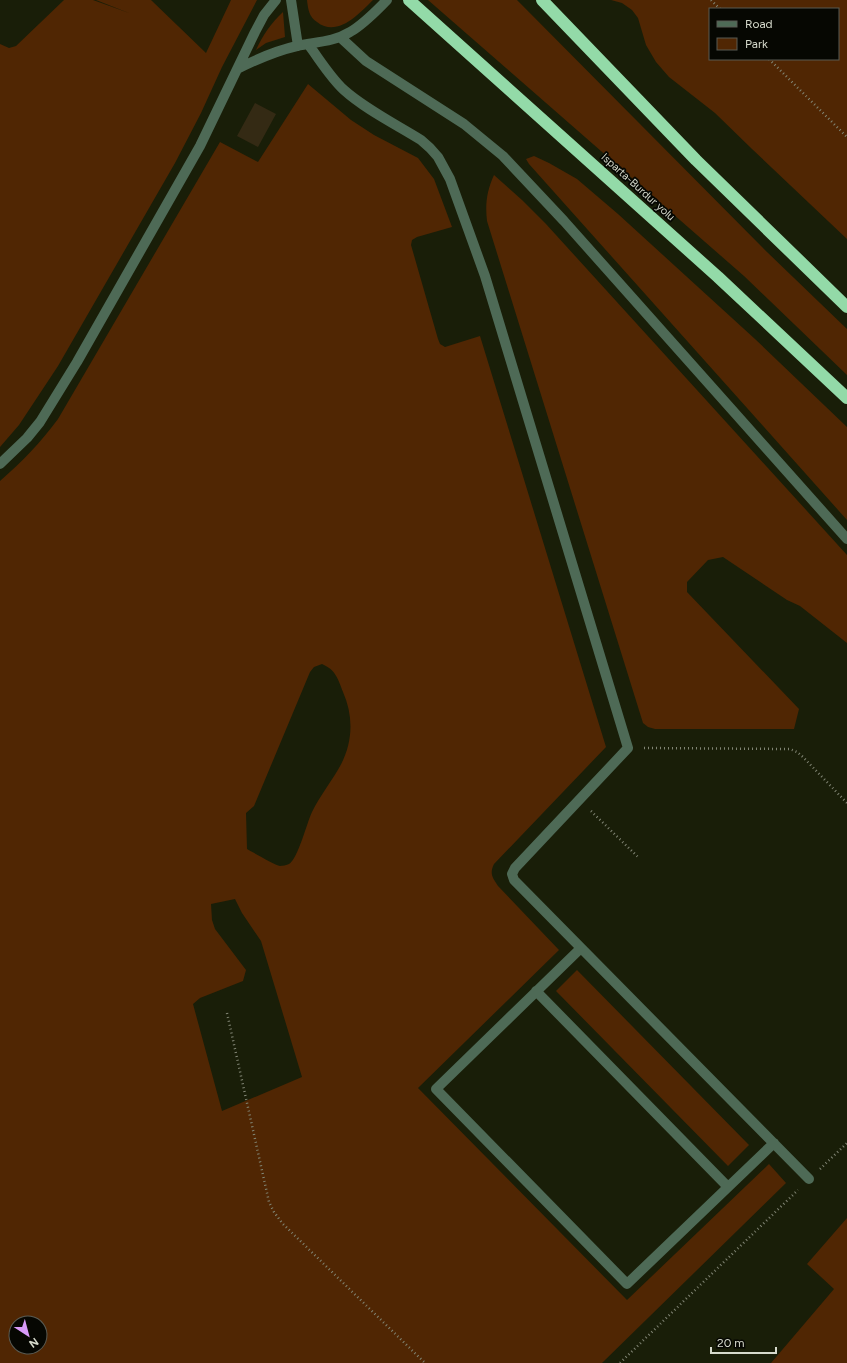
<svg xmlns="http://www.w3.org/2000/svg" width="847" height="1363" viewBox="0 0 847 1363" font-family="Figtree,sans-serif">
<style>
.green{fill:#502603;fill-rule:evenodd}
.building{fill:#342a14}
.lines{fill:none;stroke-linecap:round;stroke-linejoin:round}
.path{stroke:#818574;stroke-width:2.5;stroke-dasharray:1 3;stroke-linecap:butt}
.minor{stroke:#4e6a56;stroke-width:10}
.highway{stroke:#93daa8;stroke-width:12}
.labels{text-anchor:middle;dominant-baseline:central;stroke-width:3.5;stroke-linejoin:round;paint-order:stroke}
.street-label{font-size:11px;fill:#d6dacc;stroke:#060702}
</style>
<rect width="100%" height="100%" fill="#191e08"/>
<!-- green -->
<path class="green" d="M64,0H93L129,13L96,0H151L206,53L231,0H257L222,67L201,113L175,163L58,366L19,425L0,447V44L9,48L16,46Z
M307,0H373C359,14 337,38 317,22C309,17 308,9 307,0Z
M428,0H517L767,252L847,329V375L744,276Z
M611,0H847V239L752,149L715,113L669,77L656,62L646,45L638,18L632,10L622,3ZM710,9H838V59H710Z
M283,12L285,37L266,43L256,50C263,35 271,23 283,12Z
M308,84L351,120L374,135L418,158L434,179L452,227L417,237L412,240L411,245L438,339L440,344L445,347L480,336L606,747L494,864C489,874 493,878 498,886L559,950L418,1088L627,1300L769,1164L786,1183L602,1363H0V481C23,461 40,443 58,419L220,142L258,162ZM322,664C336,670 338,679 343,692C354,717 353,744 339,768C331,782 320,796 312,812C307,822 298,859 289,864C287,865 282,866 280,866C275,865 254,853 247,849L246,813L254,806L310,672L314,667ZM235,899L242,913L261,941L302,1077L222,1111L193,1004L200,998L243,981L246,970L215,929L212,920L211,904ZM16,1323H40V1347H16Z
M534,156L549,163L577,179L618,214L755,339L847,427V520L529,164L526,159Z
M494,175L522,200L546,224L847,555V643L800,606L787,600L723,557L708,560L687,582V592L799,709L794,729H655L648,727L643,723L487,221C485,204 487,190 494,175Z
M577,970L749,1145L728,1166L556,991Z
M847,1218V1363H771L834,1289L807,1264Z"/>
<!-- building -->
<path class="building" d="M255,103L276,114L258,147L237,136Z"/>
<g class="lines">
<!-- path -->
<path class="path" d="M711,0L720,9
M769,59L847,137
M644,748L790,749L797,752L803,757L847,803
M591,811L639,858
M227,1013L269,1202L274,1212L282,1223L425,1363
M820,1169L847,1143
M620,1363L798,1190"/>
<!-- minor -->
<path class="minor" d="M291,0L298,46
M340,37L366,61L464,124L503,156L564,221L847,539
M308,44C320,60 330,77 344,90C365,109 397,125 421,140L430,148L438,157L450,179L485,276L628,748L515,868L512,874L514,880L809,1179
M237,69C257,59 275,51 297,46C315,42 334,42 350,32C364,24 376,11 387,0
M0,464L27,438L40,422L77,362L200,146L255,32L264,15L276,0
M581,948L436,1089L627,1284L774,1143
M536,991L728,1187"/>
<!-- highway -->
<path class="highway" d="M409,0L718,277L847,398
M542,0L696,160L847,307"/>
</g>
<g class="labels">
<!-- street labels -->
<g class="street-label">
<text transform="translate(638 187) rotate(42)">Isparta-Burdur yolu</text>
</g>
</g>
<!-- legend -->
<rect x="709" y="8" width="130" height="52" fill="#060702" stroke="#595b53"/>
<rect x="717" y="21" width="20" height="6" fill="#4e6a56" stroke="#595b53"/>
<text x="745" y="28" font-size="12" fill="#d6dacc">Road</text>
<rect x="717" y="38" width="20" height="12" fill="#502603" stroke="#595b53"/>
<text x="745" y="48" font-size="12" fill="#d6dacc">Park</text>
<!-- north arrow -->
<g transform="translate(28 1335) rotate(144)"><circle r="19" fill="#060702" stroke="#595b53"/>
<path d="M0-3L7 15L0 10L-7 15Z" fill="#d89af8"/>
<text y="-6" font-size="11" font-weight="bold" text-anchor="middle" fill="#d6dacc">N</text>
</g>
<!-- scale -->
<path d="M711 1347v6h65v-6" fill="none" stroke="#d6dacc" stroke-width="2"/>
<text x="717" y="1347" font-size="12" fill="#d6dacc" stroke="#060702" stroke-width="3" paint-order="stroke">20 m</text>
</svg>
